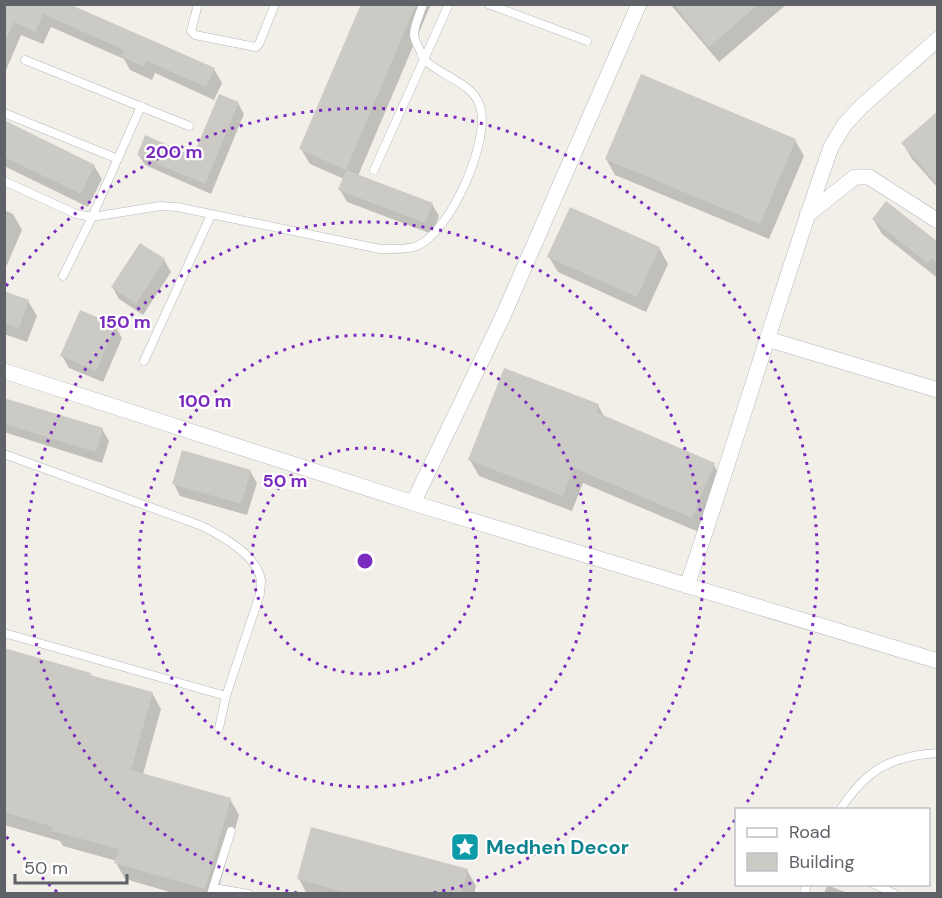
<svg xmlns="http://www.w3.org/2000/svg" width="942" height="898" viewBox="0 0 942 898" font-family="'DM Sans',sans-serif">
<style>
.shadow{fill:#0003}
.building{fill:#cccac5}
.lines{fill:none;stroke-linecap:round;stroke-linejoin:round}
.service-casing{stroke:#b5b8bc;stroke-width:9}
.minor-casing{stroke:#b5b8bc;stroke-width:16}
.service{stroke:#fff;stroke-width:8}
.minor{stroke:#fff;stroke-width:15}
.ring{fill:none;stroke:#7b2cbf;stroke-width:3;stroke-dasharray:3 6}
.labels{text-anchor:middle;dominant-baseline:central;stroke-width:4.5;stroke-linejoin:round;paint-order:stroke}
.culture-label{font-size:20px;font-weight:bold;fill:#0d838f;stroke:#fff;text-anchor:start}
.centre{fill:#7b2cbf;stroke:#fff;stroke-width:3}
.ring-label{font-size:18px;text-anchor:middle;font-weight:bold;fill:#7b2cbf;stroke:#fff;stroke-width:4.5;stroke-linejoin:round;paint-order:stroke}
</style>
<rect width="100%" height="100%" fill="#f1efe8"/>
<!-- shadow -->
<path class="shadow" d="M4,4H65L214,69L222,83L214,100L155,73L152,80L130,70L124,59L51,27L43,44L21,35L4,75Z
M363,4H431L358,176L432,204L439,216L432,234L347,202L340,190L344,179L310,164L301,149Z
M670,4H787L719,62Z
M238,103L244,114L211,194L145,165L138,154L193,158Z
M938,113V188L912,159L903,144Z
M4,122L94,166L102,179L88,207L4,166Z
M795,140L804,156L769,239L615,175L606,159Z
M4,210L13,214L22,230L6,267Z
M873,219L938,244L936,277L882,234Z
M140,245L164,260L171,272L143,315L119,299L113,288Z
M659,248L668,264L646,312L558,272L549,257Z
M4,293L28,301L37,316L27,342L4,334Z
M115,326L122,338L103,382L69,368L62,356Z
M4,399L102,429L109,441L102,463L4,432Z
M598,405L605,418L714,465L723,481L701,533L583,483L572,511L479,476L470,460Z
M250,471L257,483L247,515L180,496L174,484Z
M4,649L90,674L92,677L152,693L161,709L143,774L230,799L239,815L217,894H177L125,879L116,863L117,861L63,846L60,841L4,825Z
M467,870L476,886L474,894H307L299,879Z
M827,885L850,894H824Z"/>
<!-- building -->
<path class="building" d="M4,4H69L215,68L206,87L147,61L144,67L121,56L124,50L43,14L35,32L14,22L4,43Z
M361,4H416L346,170L299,149Z
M673,4H759L709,47Z
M641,74L796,139L760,224L605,159Z
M219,94L239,102L205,184L137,155L145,135L193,156Z
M938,111V185L901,143Z
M4,120L95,165L81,194L4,157Z
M346,170L433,203L425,223L338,190Z
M886,201L938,242V264L931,259L927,263L872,219Z
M570,207L660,247L637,297L547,257Z
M140,243L165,259L136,304L111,287Z
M4,291L29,300L19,328L4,323Z
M80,310L116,325L96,371L60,356Z
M504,368L599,404L596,412L715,463L692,518L574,468L563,496L468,460Z
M4,398L103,428L96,452L4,424Z
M182,450L251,470L241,504L172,484Z
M4,648L91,673L90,675L153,692L131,770L231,798L205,889L114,863L119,849L52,831L53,827L4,812Z
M311,827L468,869L461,894H351L297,879Z"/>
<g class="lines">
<!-- service casing -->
<g class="service-casing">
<path id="service" d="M198,4L191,31L195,35L256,47L259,44L275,4
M488,4L587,41
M25,60L189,126
M4,113L118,159
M374,170L449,4
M4,181L76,214L92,217L160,206L177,207L380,249C392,249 406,250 417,246C450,232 491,141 480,106C472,82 442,77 425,60C422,57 421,52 419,48C417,44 414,39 414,35C414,25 420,14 423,4
M63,276L92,217L141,106
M144,361L211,215
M4,454L202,526C222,536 257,555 261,580C261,584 260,590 260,594L226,696L219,728
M4,633L226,696
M840,810C866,770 890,756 938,753
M874,884L895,894
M213,888L249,894
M211,894L231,831
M804,894L807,884"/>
</g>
<!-- minor casing -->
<g class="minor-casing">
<path id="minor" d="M807,215L855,177H869L938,221
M767,339L938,390
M4,371L413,503L938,661
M413,503L503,316L639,4
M687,586C737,440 780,292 831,147L845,124L862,106L938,39"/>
</g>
<!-- service -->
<use href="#service" class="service"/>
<!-- minor -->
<use href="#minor" class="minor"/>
</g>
<!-- distance rings -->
<g class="ring">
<circle cx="365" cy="561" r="113"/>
<circle cx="365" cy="561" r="226"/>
<path d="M297 893A339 339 0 1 1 433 893"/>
<path d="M735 820A452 452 0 0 1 673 892M57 892A452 452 0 0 1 6 836M6 286A452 452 0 0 1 744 807"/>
</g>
<!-- icons -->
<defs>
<g id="sight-square" transform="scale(1.5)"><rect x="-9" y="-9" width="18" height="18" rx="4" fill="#0f9aa8" stroke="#fff"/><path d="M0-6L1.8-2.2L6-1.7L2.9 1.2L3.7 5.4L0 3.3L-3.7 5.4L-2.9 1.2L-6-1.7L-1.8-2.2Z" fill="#fff"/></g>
</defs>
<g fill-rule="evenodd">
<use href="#sight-square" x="465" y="847"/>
</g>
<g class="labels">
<!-- culture labels -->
<g class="culture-label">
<text x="486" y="847">Medhen Decor</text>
</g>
</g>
<circle cx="365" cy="561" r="9" class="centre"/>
<g class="ring-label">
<text x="174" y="158">200 m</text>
<text x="125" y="328">150 m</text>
<text x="205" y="407">100 m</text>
<text x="285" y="487">50 m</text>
</g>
<!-- border -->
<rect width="942" height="898" fill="none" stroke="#5f6368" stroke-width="12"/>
<!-- legend -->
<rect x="735" y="808" width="195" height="78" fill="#ffffff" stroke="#bfc1c3" stroke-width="1.5"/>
<rect x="747" y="828" width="30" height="9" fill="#ffffff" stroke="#bfc1c3" stroke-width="1.5"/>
<text x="789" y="838" font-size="18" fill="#5f6368">Road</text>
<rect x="747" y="853" width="30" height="18" fill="#cccac5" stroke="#bfc1c3" stroke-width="1.5"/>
<text x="789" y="868" font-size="18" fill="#5f6368">Building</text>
<!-- scale -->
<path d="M15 874v9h112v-9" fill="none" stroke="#5f6368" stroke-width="3"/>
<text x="24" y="874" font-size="18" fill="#5f6368" stroke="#ffffff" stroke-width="4.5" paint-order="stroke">50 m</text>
</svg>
